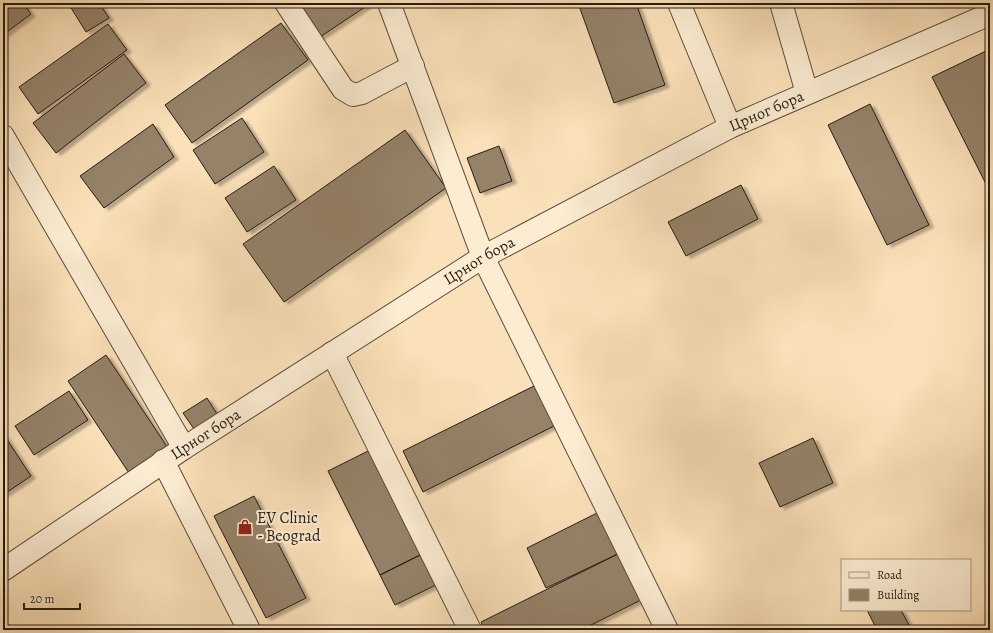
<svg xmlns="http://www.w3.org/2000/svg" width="993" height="633" viewBox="0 0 993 633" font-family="Alegreya,serif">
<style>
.building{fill:#958269;stroke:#261b12;filter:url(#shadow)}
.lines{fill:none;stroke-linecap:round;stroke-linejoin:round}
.minor-casing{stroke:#5b4c3c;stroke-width:24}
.minor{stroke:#fcecd2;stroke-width:22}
.labels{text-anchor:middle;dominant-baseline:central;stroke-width:4;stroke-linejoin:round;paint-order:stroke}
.street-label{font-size:16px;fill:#261b12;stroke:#fcecd2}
.poi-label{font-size:16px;fill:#261b12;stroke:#fcecd2;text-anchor:start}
</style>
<defs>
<filter id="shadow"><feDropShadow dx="4.5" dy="2.5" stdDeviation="1" flood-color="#0004"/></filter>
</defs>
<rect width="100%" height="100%" fill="#fbe1b9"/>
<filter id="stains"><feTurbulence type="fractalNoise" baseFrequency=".005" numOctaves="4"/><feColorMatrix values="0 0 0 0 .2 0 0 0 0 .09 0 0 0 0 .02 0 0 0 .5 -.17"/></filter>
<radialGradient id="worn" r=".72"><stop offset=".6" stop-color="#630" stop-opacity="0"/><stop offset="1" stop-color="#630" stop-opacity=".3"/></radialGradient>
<!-- building -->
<path class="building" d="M7,3H23L31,14L3,35V6Z
M68,3H99L109,18L86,32Z
M289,3H371L317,39Z
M578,3H636L665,85L614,103Z
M281,23L308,60L192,143L165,105Z
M108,24L127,50L38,114L19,87Z
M986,51L990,59V192L932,77Z
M124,54L146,83L56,153L33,123Z
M870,104L929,225L887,245L828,125Z
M242,118L264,152L215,184L193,150Z
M153,124L174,157L104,208L80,176Z
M405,130L446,188L284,302L243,244Z
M499,146L512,181L480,193L467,158Z
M274,166L296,200L247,232L225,198Z
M741,185L758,219L686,256L668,222Z
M106,355L168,448L129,473L68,381Z
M538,384L558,424L423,492L403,451Z
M69,391L88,420L34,455L15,426Z
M207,398L217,414L194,429L183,413Z
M4,435L31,476L3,495V436Z
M813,438L833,483L780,507L759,463Z
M372,449L424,553L380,575L328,471Z
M254,496L306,598L266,618L214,516Z
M601,511L622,552L546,588L527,548Z
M622,552L645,598L581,630H485L481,622Z
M424,553L440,583L395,605L380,575Z
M867,610H901L909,625L899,630H877Z"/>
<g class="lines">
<!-- minor casing -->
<g class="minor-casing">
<g id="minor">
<path d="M286,3L343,89L353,95L362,93L413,66"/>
<path d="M389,3L483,257L667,630"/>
<path d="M679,3L730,127"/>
<path d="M781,3L807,93"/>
<path d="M3,136L184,448"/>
<path d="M332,353L470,630"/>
<path d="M163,461L249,630"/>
<path id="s1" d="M3,570L184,448L483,257L730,127L990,14"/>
</g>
</g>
<!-- minor -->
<use href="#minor" class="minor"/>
</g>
<!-- icons -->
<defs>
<g id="shop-bare" transform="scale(1.2)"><path d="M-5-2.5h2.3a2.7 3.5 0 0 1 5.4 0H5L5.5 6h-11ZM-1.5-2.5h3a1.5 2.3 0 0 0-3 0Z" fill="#8f2418" stroke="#fcecd2" stroke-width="2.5" paint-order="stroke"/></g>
</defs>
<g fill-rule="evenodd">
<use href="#shop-bare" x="245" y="527"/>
</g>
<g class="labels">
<!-- street labels -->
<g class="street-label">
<text stroke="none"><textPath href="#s1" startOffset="892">Црног бора</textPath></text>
<text stroke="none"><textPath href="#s1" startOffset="568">Црног бора</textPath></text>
<text stroke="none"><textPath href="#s1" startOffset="244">Црног бора</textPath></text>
</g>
<!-- poi labels -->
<g class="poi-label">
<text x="257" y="518">EV Clinic<tspan x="257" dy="18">- Beograd</tspan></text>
</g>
</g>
<!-- margin -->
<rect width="993" height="633" fill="none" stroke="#fbe1b9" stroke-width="16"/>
<rect x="4" y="4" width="985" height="625" fill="none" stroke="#261b12" stroke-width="2"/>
<rect x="8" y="8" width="977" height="617" fill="none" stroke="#261b12"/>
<!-- legend -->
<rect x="841" y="559" width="130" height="52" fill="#fcecd2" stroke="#a69885"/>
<rect x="849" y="572" width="20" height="6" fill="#fcecd2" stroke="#a69885"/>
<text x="877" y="579" font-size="12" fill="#261b12">Road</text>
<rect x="849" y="589" width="20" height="12" fill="#958269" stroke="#a69885"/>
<text x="877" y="599" font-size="12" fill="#261b12">Building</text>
<!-- scale -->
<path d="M24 603v6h56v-6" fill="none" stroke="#261b12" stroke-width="2"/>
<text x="30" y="603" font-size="12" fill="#261b12" stroke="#fcecd2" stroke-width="3" paint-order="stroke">20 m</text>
<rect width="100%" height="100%" filter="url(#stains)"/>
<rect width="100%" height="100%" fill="url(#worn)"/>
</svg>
